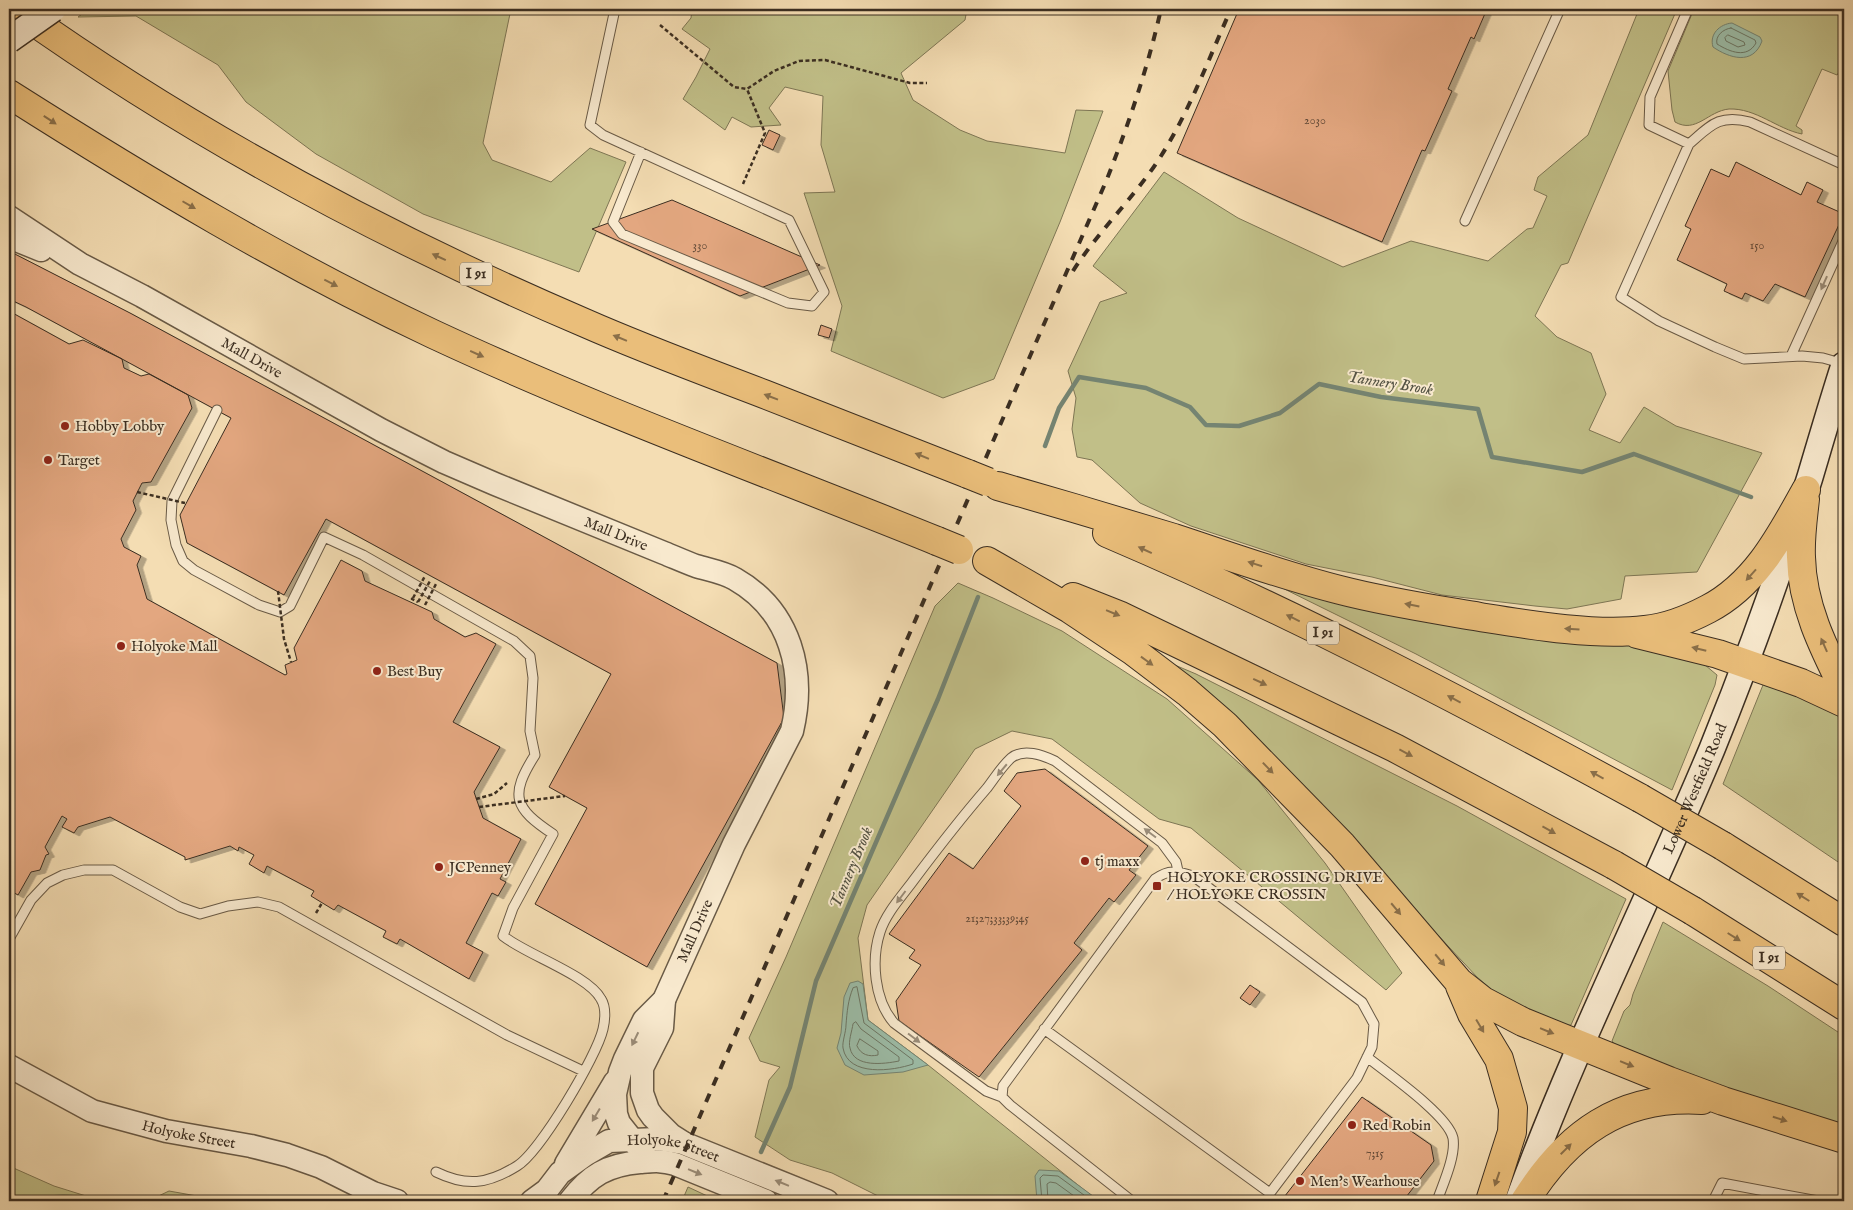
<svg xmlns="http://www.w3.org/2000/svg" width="1853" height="1210" viewBox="0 0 1853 1210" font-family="'IM FELL English',serif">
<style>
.green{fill:#c1bf88;stroke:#7e7654}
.water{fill:#9cbda8;stroke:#758472}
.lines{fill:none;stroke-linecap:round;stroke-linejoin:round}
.shore{stroke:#6c7664;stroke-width:1}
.stream{stroke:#758472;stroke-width:4.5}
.building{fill:#e3a780;stroke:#3b2e21;filter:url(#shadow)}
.service-casing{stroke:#695a46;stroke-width:11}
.tertiary-casing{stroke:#695a46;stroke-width:25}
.secondary-casing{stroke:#3b2e21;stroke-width:28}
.motorway-casing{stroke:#3b2e21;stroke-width:30}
.path{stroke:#3b2e21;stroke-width:2.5;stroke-dasharray:4 2.5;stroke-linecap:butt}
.service{stroke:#f8e9ce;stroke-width:9}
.tertiary{stroke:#f8e9ce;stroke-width:22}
.secondary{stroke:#f8e9ce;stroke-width:25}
.motorway{stroke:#eabe7a;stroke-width:28}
.rail{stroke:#3b2e21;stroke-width:4;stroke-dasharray:9 9;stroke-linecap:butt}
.secondary-bridge-casing{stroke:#3b2e21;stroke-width:28;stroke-linecap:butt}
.motorway-bridge-casing{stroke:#3b2e21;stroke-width:30;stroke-linecap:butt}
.path-bridge{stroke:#3b2e21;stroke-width:2.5;stroke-dasharray:4 2.5;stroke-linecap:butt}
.secondary-bridge{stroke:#f8e9ce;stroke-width:25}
.motorway-bridge{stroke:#eabe7a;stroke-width:28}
.oneway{fill:#8a6f49}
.oneway2{fill:#9a8c78}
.poi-dot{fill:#8f2418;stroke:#f8e9ce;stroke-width:2}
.labels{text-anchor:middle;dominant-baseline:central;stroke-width:4;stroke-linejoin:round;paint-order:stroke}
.number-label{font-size:12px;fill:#654c39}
.shield{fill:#f8e9ce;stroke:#746655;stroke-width:1}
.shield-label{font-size:14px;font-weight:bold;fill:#3b2e21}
.street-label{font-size:15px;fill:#3b2e21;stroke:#f8e9ce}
.poi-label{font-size:15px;fill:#3b2e21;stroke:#f8e9ce;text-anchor:start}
.water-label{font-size:16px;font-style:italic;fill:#535243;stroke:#f8e9ce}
</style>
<defs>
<filter id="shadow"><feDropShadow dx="5.5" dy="3" stdDeviation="0" flood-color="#0004"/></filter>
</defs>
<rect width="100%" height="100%" fill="#f4ddb3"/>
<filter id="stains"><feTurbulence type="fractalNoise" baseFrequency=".004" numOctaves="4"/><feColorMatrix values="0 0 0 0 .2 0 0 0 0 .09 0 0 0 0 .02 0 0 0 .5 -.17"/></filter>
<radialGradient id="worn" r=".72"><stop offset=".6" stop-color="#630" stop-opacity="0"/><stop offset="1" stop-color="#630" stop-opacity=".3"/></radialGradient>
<!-- green -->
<path class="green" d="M89,9H511L483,143L492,160L551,182L590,148L626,162L579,272L423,214L316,154L246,102L218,65L136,16L78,17Z
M692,9H967L965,20L901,73L913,100L960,130L987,141L1065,153L1076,110L1103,111L1060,222L994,379L943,398L831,351L842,306L804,193L835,192L821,145L823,96L785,87L769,108L781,125L751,127L732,117L725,130L683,99L696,77L710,49L682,29L691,18Z
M1639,9H1677L1568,263L1561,265L1535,316L1557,337L1591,353L1606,394L1589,430L1620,443L1644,407L1676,426L1762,453L1697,572L1625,576L1621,599L1567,609L1535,606L1442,595L1372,577L1306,564L1191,526L1140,503L1092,460L1077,457L1072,429L1076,398L1068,371L1100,302L1127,293L1093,266L1164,172L1238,218L1343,267L1411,241L1488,261L1527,229L1533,228L1547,196L1534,190L1538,177L1588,135Z
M1694,9H1844V65L1837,75L1822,69L1796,126L1802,130V134C1777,129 1756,108 1729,109C1708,111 1696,134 1675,122L1672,110L1668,71Z
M1844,499V559C1836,544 1839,515 1844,499Z
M1250,572L1662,648L1705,665L1717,675L1715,685L1672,790L1416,654Z
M958,583L993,598L1062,631L1167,699L1258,780L1325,863L1402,973L1386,990L1191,828L1159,819L1052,739L1012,731L975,749L867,905L858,938L868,1020L928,1065L1098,1201H888L832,1173L790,1160L755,1137L769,1080L780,1067L760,1061L749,1038L786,957L935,606Z
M1170,663L1196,674L1457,806L1626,899L1571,1025L1564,1026L1530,1012L1499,996L1477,977L1377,870Z
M1765,680L1844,716V866L1723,784Z
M1663,922L1768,986L1844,1036V1130L1620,1051L1612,1041L1624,1011L1630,1005L1633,994Z
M9,1166L54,1186L102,1201H9Z
M688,1187L718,1201H682Z
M169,1191L225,1201H148Z"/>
<!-- water -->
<path class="water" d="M1732,23L1760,37L1762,41C1753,66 1729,58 1713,47C1709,34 1720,24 1732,23Z
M858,981L863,984L868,1020L928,1065L903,1072L864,1075L845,1065L837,1048L841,1033L844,997L850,983Z
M1039,1170L1059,1171L1097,1199L1098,1201H1037L1035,1176Z"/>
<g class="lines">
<!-- shore -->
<path class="shore" d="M1731,28L1755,40L1756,43C1747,59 1730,52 1717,44C1715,36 1723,29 1731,28Z
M1728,35L1744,42L1745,45L1738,47L1726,41L1725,38Z
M857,987L864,1023L913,1060V1064C893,1071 848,1077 843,1048C842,1042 846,1032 846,1025C847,1012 848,1000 853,988Z
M856,1022L861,1029L899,1057V1061C884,1064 854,1068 850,1048C848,1042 852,1031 853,1024Z
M860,1039L878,1051V1055C869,1057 861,1055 857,1046Z
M1042,1201L1040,1178L1043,1175L1058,1176L1092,1201
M1048,1201L1047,1184L1050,1182L1056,1183L1081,1201"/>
<!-- stream -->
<path class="stream" d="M1045,446L1059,408L1079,377L1146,388L1190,407L1206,425L1239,426L1280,413L1319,384L1381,397L1478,409L1492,457L1582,472L1634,454L1751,497
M761,1152L790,1087L816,981L938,699L978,597
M28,1201C43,1197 74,1194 88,1201"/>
</g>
<!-- building -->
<path class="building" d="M1239,9H1487L1474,39L1471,37L1448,89L1452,91L1425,151L1422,150L1382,242L1177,153Z
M769,130L780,135L773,150L762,145Z
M1736,162L1801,195L1807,182L1823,190L1817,202L1844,214L1805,297L1775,284L1763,301L1745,293L1742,299L1724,291L1727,284L1677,260L1691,229L1685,226L1711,169L1729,177Z
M672,200L820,265L740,296L592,229Z
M9,251L130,313L777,663L784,718L647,967L535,904L587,808L549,787L611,674L326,519L284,595L187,543L180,515L231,418L26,307L9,299Z
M9,311L69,344L83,340L122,359L124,368L141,376L149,374L188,395L192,408L151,482L142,483L133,501L136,510L121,539L124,547L141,556L137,565L147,599L285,675L287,674L285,665L297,660L294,648L341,560L362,571L365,581L432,612L434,619L465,637L476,633L496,644L453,722L500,747L474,792L483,818L521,839L500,879L506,882L498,896L492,893L466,943L483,952L469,979L400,939L397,944L383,937L386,931L338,905L334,910L311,896L314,891L267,866L264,873L249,864L254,855L239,847L238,851L230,846L185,860V857L110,817L78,827L74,833L62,827L67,819L62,816L45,847L49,854L46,855L40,870L31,872L18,895L9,890Z
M821,325L832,329L829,338L818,335Z
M1045,769L1148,846L1129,870L1136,875L1114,902L1109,898L1074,943L1082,950L979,1077L899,1021L896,1001L921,965L909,958L915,950L889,934L949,853L973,869L1021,806L1004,791L1017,773Z
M1250,985L1260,992L1250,1005L1240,998Z
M1362,1097L1431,1145L1434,1161L1403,1201H1281Z"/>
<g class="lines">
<!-- service casing -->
<g class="service-casing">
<path id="service" d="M615,9L590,125L603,135L789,220L824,292L812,306L788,303L622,234L613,222L641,152
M1688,9L1650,97L1649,125L1689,144C1711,125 1719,114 1750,122L1844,165
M1689,144L1621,297L1659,321L1715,347L1744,359L1802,356L1823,358L1844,364
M1465,221L1560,9
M1791,356L1844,239
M217,410L172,501L171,520L176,545L183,561L194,570L259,605L280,612L290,606L324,537L363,555L514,641L530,656L533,678L530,731L535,755C509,796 514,808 553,834L513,908L503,936C527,955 588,975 601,999C606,1007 605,1020 603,1029C597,1056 540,1152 517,1166C488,1184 467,1187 436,1172
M9,939L31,900L47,883L63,875L84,870H113L180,907L200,914L228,906L258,902L279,907L507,1035L583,1071
M1044,1029L1270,1193
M1367,1057C1387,1073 1448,1115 1453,1138C1456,1156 1443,1184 1437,1201
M1002,1097L986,1091L894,1023C874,1000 871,960 880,932C886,913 902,896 913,881C937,849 961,818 987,788C994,779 1002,766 1011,758C1024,748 1042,755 1055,761L1162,843L1176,862L1178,871
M1132,1201L1010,1105L1002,1097L1003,1086L1155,879C1169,869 1176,871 1193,876L1362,1002L1374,1024L1372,1047L1357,1078L1264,1201
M1713,1201L1722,1183L1818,1201"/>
</g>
<!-- tertiary casing -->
<g class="tertiary-casing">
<g id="tertiary">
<path id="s1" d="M9,217L80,264L142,296L381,430L444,462L495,484L664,553C674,557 685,562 696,566C709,570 723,572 735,579C791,611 806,672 792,731L734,844L664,1000L644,1020L625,1059L620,1072L615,1094L616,1114L619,1123L649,1161"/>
<path d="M9,237L41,250"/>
<path d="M664,1000L662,1028L642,1068V1093L648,1110L653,1117L671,1135L682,1142"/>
<path id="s2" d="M9,1066L92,1111L166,1131L251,1146L287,1155L321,1167L373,1193L397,1201"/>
<path d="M566,1164L615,1082"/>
<path id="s3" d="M532,1201L547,1190L560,1173L585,1155L609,1141L657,1139L683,1143L827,1201"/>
<path d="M570,1201C590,1175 607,1165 640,1162C654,1161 661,1160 675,1164L766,1201"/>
</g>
</g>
<!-- secondary casing -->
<g class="secondary-casing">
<g id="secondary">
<path id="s4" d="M1518,1201C1574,1047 1649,900 1712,749C1748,660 1781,569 1810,477C1821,440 1832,402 1844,365"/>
</g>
</g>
<!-- motorway casing -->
<g class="motorway-casing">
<path id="motorway" d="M16,9C193,135 386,238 585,323C644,349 704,371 764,394C832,420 900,448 968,474
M9,94C146,181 286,265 433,334C598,411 769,473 937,541
M998,486C1057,503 1115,520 1174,538C1229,556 1284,576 1340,590C1386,602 1433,609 1480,617C1530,625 1595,636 1645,630C1666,628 1689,619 1708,609C1756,584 1781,535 1806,490
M1805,499C1803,518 1800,538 1801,557C1802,605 1823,647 1844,689
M1107,533C1290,611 1466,703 1640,798
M987,561L1070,609L1133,651L1187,692L1225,725L1342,845L1459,982L1483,1001L1523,1022L1669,1081L1723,1101L1844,1139
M1073,597L1121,616L1395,748L1614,865
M1637,634L1718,654L1801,683L1844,703
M1723,846L1844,922
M1693,911L1844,1006
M1460,986L1472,1014L1499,1059L1513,1108L1512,1132L1490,1201
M1525,1201C1567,1134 1620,1095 1702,1100"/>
</g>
<!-- path -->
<path class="path" d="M660,25L734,87L747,89L774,71L799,61L825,60L910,83H927
M743,184L765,133L747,89
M413,598L412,599L418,602
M476,799L494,794L507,783
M316,913L322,903"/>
<!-- service -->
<use href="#service" class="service"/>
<!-- tertiary -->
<use href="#tertiary" class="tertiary"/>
<!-- secondary -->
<use href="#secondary" class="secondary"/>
<!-- motorway -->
<use href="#motorway" class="motorway"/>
<!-- rail -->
<path class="rail" d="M1073,271C1099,230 1135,197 1161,156C1190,110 1209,58 1231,9
M663,1201L1107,179C1129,123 1148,67 1161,9"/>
<!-- secondary-bridge casing -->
<g class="secondary-bridge-casing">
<path id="secondary-bridge" d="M9,40L53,9"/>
</g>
<!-- motorway-bridge casing -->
<g class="motorway-bridge-casing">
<path id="motorway-bridge" d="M968,474L988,482
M937,541L959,550
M1640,798L1723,846
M1614,865L1693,911"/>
</g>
<!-- path-bridge -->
<path class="path-bridge" d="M137,492L185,503
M278,591L284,639L291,662
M413,598L425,576
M418,602L430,581
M425,605L436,584
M479,807L565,796"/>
<!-- secondary-bridge -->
<use href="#secondary-bridge" class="secondary-bridge"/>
<!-- motorway-bridge -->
<use href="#motorway-bridge" class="motorway-bridge"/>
</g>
<!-- one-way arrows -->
<defs><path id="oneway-solid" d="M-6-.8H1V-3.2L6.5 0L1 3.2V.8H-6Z" transform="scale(1.25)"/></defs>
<g class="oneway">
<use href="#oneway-solid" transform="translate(50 120) rotate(33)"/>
<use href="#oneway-solid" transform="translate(189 205) rotate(30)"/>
<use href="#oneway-solid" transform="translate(439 257) rotate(-155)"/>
<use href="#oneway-solid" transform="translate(331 283) rotate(27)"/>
<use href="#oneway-solid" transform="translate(620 338) rotate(-158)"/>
<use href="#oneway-solid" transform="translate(477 354) rotate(24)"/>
<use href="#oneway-solid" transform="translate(771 397) rotate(-159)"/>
<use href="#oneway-solid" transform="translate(922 456) rotate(-158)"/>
<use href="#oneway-solid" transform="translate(1145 550) rotate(-155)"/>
<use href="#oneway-solid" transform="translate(1255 564) rotate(-162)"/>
<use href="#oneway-solid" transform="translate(1751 575) rotate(132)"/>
<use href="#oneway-solid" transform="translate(1412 605) rotate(-169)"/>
<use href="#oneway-solid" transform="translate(1113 613) rotate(22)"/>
<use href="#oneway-solid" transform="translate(1293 618) rotate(-154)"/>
<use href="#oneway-solid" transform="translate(1572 629) rotate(-176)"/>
<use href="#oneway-solid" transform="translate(1824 645) rotate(-114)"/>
<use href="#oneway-solid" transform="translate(1699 649) rotate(-166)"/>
<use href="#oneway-solid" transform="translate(1147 661) rotate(36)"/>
<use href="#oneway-solid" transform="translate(1260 682) rotate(25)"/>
<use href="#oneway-solid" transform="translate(1454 699) rotate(-152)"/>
<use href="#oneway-solid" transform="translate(1406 753) rotate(28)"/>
<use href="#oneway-solid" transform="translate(1268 768) rotate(46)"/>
<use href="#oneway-solid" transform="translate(1597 775) rotate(-151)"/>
<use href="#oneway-solid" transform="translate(1549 830) rotate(29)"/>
<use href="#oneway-solid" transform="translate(1803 897) rotate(-148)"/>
<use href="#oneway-solid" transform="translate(1396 909) rotate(50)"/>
<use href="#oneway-solid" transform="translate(1734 937) rotate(32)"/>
<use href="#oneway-solid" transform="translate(1440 960) rotate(50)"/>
<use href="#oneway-solid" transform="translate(1480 1026) rotate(59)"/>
<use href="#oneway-solid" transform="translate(1547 1031) rotate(22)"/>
<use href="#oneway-solid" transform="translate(1627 1064) rotate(22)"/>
<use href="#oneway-solid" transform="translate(1780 1119) rotate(17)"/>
<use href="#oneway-solid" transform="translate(1566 1149) rotate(-45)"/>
<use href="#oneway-solid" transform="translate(1497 1179) rotate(109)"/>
</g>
<g class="oneway2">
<use href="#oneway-solid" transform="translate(1824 283) rotate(114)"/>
<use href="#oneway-solid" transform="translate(1002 770) rotate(130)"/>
<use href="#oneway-solid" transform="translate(1150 833) rotate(-143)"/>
<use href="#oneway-solid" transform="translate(901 897) rotate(127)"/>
<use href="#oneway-solid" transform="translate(914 1038) rotate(37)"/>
<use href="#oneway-solid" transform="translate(635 1039) rotate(116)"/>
<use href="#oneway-solid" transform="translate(596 1115) rotate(121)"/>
<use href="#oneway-solid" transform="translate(695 1172) rotate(22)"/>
<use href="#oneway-solid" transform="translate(782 1183) rotate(-158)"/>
</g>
<!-- markers -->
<g class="poi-dot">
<circle cx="65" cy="426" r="5"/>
<circle cx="48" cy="460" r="5"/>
<circle cx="121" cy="646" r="5"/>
<circle cx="377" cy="671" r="5"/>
<circle cx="1085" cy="861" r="5"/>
<circle cx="439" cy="867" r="5"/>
<rect x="1152" y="881" width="10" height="10" rx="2.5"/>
<circle cx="1352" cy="1125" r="5"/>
<circle cx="1300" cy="1181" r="5"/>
</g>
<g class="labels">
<!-- number labels -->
<g class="number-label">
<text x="1315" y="120">2030</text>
<text x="700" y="245">330</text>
<text x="1757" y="245">150</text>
<text x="997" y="918">21;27;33;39;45</text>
<text x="1375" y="1153">7;15</text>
</g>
<!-- shield labels -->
<g class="shield">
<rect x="460" y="262.5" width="32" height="23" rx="4"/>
<rect x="1307" y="621.5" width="32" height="23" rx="4"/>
<rect x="1753" y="946.5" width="32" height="23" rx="4"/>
</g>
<g class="shield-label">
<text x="476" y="274">I 91</text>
<text x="1323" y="633">I 91</text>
<text x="1769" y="958">I 91</text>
</g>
<!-- street labels -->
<g class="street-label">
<text stroke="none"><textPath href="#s1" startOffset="281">Mall Drive</textPath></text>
<text stroke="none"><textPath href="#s1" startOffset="686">Mall Drive</textPath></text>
<text stroke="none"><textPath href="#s4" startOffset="449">Lower Westfield Road</textPath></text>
<text transform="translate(695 931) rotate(-66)">Mall Drive</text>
<text stroke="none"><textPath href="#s2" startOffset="194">Holyoke Street</textPath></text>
<text stroke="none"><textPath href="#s3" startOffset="164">Holyoke Street</textPath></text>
</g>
<!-- poi labels -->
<g class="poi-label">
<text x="75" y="426">Hobby Lobby</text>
<text x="58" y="460">Target</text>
<text x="131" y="646">Holyoke Mall</text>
<text x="387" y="671">Best Buy</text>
<text x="1095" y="861">tj maxx</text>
<text x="449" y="867">JCPenney</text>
<text x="1167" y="877">HOLYOKE CROSSING DRIVE<tspan x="1167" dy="17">/ HOLYOKE CROSSIN</tspan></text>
<text x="1362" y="1125">Red Robin</text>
<text x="1310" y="1181">Men's Wearhouse</text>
</g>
<!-- water labels -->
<g class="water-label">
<text transform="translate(1390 384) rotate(9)">Tannery Brook</text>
<text transform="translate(852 868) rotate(-67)">Tannery Brook</text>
</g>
</g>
<!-- margin -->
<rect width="1853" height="1210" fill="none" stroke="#f4ddb3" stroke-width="30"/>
<rect x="10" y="10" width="1833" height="1190" fill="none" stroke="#3b2e21" stroke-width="2.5"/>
<rect x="15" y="15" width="1823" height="1180" fill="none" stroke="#3b2e21"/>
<rect width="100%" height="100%" filter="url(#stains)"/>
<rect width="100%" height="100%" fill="url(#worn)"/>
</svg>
